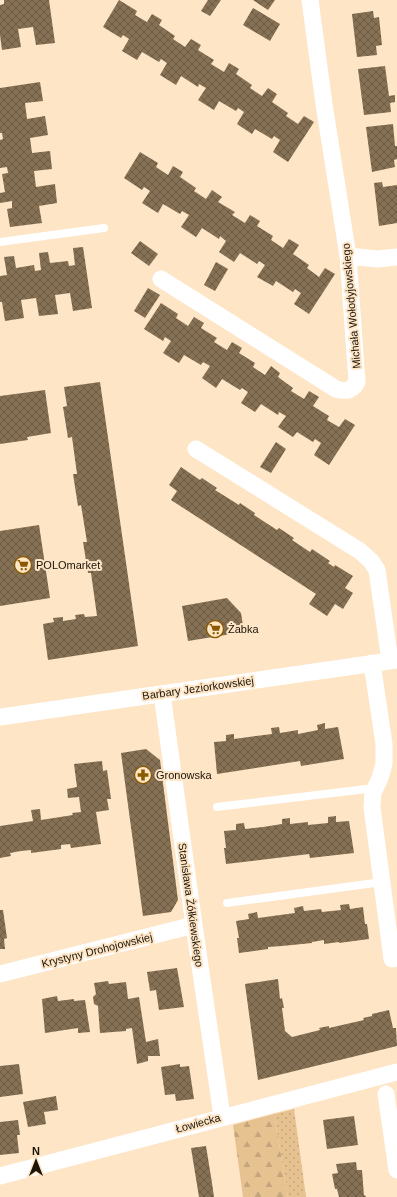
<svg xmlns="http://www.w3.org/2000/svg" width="397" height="1197" viewBox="0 0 397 1197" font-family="Helvetica,sans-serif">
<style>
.grass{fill:url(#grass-dots)}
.forest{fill:url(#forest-firs)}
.building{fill:url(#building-cross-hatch)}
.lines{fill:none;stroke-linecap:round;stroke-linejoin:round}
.lane{stroke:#fff;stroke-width:8}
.street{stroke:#fff;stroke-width:17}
.labels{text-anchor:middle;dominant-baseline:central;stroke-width:4;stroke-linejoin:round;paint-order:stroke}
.street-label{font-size:11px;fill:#1c1409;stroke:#fde5c6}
.poi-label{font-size:11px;fill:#1c1409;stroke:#fde5c6;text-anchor:start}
</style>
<defs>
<pattern id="grass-dots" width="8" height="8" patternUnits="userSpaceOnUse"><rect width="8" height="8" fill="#e6c291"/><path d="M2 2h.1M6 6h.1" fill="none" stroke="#c5a67c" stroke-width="1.8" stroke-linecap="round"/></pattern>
<pattern id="forest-firs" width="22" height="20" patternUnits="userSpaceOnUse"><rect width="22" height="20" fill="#e6c291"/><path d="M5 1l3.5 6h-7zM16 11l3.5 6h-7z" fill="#c5a67c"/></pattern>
<pattern id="building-cross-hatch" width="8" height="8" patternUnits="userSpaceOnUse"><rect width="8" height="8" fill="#867155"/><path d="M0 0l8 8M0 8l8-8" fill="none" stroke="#6d5c45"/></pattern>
</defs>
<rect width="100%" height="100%" fill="#fde5c6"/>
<!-- grass -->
<path class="grass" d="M294,1109L306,1197H288L274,1114Z"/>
<!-- forest -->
<path class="forest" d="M274,1114L288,1197H243L233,1125Z"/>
<!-- building -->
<path class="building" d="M4,0H49L55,43L36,45L33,27L18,29L21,47L2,50L0,35V5L4,4Z
M119,0L137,11L135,15L147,22L152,14L162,20L159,25L175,36L173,39L185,47L191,39L201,45L198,50L214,60L211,64L224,72L229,63L239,69L236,74L252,85L250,88L262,96L268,88L277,94L272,102L288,113L286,116L298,124L304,116L314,122L288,162L273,152L280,140L274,136L272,139L255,129L252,134L237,124L244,112L238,108L236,111L219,101L214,110L198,100L206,88L199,84L198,87L181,76L176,85L160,75L167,63L161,59L159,62L142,52L137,60L122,51L129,39L123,35L121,38L103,27Z
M208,0H221L210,16L201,11Z
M253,0H275L268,10Z
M253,8L280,24L270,41L243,25Z
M373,11L374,18L379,17L382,45L376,46L377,55L357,57L352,14Z
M385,66L389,96L395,95V102L390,103L391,112L364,115L358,69Z
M40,82L43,101L25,103L27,119L45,116L48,135L30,138L32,153L50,151L52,169L34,171L36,187L55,184L57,203L39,206L42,223L10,227L7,209L12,208V201L0,203V193L5,192L2,174L8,173L7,167L0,168V140L3,139L2,133H0V88Z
M393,124L395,146H397V159L394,160L395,167L372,172L366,127Z
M140,152L158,163L156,167L168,175L173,166L183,172L180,177L196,188L194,191L206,199L212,190L222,197L218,202L235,212L232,215L245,223L250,215L260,221L257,226L273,236L271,240L283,248L289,239L299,245L293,254L309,265L307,268L319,277L325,268L335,274L309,314L294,304L301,293L295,289L293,292L276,281L273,286L257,277L265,265L259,261L257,264L240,253L234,262L219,252L226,241L220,236L219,239L202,228L196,237L181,227L189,215L182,211L180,214L163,204L158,213L142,203L150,191L144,187L142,190L124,178Z
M382,182L383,187L397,185V223L379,226L374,183Z
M140,241L158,254L149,266L131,253Z
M83,247L92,308L73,311L70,293L55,295L58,314L39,316L36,298L21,300L24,318L5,321L2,302H0V276L7,275L4,257L14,256L16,268L34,265L35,271L41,270L39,253L48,252L50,263L68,261L69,266L75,265L73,248Z
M216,262L228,269L215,291L204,285Z
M148,288L160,295L145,318L134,311Z
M161,303L178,314L176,318L188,326L194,317L204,323L201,328L217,338L214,342L227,350L232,342L242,348L239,353L255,363L253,367L265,375L271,366L280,373L278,377L293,388L291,391L304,399L309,391L319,397L313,406L329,416L327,420L339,427L345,419L355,425L329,465L314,455L321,443L315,439L313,442L297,432L293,437L278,427L286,416L279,412L278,415L261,404L255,412L241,403L248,392L242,388L240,390L222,379L216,388L202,378L210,366L203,362L201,365L184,355L179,363L163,353L171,341L165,337L163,341L144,329Z
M100,382L138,646L48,660L43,624L54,622L53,618L63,617V621L76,619L75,615L84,614L85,617L97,616L91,573H88L83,542H87L81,505L78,506L73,474H77L72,437L68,438L63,407L67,406L64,387Z
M45,390L51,433L27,437L28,440L0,444V396Z
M276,442L286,449L271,473L260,467Z
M181,467L200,480L202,478L217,488L215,490L239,505L240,503L255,513L254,515L277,530L279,528L294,538L292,540L310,552L312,549L330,561L328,563L334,567L335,565L353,576L345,588L353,593L343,609L335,604L327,616L309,604L316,594L171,500L177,491L169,485Z
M39,525L50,598L0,606V531Z
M227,598L241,613L244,632L188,641L182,606Z
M325,723V729L338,727L344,759L301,766L300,761L217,774L214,742L226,741V735L234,734V739L272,734L271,728L279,727L280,733L298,730V734L318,730L317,725Z
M146,749L160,760L178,900L171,912L143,916L121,753Z
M102,761L103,771L107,770L111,799H107L109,810L96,812L101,844L71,848L70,844L61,845V849L31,853V850L21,851L10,853L11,856L0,858V826L33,821L31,810L40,809L41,820L73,815L72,813L81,812L79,797L68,798L67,789L77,787L74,764Z
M336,816V822L349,821L354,853L310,858L309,854L226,864L224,848H226L224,831L236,830V824L244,823L245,829L263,827L282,824V819L290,818V824L308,822V825L328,823V817Z
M349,904L350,909L363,907L365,924H367L369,939L339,943V942L324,944V940L312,942V943L282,946L268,947V949L239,953L237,938H239L236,921L249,919L248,914L257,912L258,918L295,913L294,908L303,906L304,911L321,909L322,912L341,910L340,905Z
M0,910H3L7,938L4,939L5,949H0Z
M177,968L184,1007L159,1010L156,990L150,991L147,972Z
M278,979L280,999L282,998L284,1008H282L285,1031L292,1037L320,1030L319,1028L329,1026V1028L364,1020L363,1018L372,1016V1014L389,1010L393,1028H396L397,1046L258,1080L245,984Z
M108,981L109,984L126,982L128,999L139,997L146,1042L158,1039L160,1056H148V1061L137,1064L132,1028L126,1029V1031L100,1033L98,1006L94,1004L93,997L96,994L94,983Z
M57,996L58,1001L74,999V1001L85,1000L90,1032L78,1033V1028L45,1033L42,999Z
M19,1064L23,1094L0,1097V1066Z
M180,1064V1067L189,1066L194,1099L176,1101L175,1094L165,1095L161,1067Z
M56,1096L58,1110L44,1112L46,1124L28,1127L23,1102Z
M354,1116L358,1145L327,1149L323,1120Z
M18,1120L20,1135H17L19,1153L0,1155V1122Z
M206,1146L212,1183L214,1197H199L191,1148Z
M356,1162L357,1170H362L364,1196L365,1195L366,1197H339L337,1189H335L332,1174L338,1173L336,1164Z"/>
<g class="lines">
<!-- lane -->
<path class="lane" d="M0,242L104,228
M217,807L375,788
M227,903L382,882"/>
<!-- street -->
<path class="street" d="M348,256L378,259L397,257
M161,279L336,389C346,392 352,391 357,382L348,256L324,104L310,0
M196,449L360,551L371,561L377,570L390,661
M372,663L384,744V764L380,778L373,793L372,807L392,959L397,958
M162,694L194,925L222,1116
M0,717L397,660
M0,974L194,925
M386,1094L397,1170
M0,1176L397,1072"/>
</g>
<!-- icons -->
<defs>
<g id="supermarket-ring" transform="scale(0.9)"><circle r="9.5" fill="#fde5c6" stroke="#895a00" stroke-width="1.5"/><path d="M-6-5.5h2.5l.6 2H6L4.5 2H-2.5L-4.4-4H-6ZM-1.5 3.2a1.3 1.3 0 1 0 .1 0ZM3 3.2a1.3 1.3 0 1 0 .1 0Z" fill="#895a00"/></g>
<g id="pharmacy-ring" transform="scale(0.9)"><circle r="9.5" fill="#fde5c6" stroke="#895a00" stroke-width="1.5"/><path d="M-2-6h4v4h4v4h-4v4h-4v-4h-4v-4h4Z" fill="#895a00"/></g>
</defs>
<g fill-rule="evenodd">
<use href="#supermarket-ring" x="23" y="565"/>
<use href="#supermarket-ring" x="215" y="629"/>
<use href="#pharmacy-ring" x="143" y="775"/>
</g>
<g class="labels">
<!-- street labels -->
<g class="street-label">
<text transform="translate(351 306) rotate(-95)">Michała Wołodyjowskiego</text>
<text transform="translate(198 688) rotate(-8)">Barbary Jeziorkowskiej</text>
<text transform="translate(191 905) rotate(82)">Stanisława Żółkiewskiego</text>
<text transform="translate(97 950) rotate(-14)">Krystyny Drohojowskiej</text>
<text transform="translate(198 1123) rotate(-15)">Łowiecka</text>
</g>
<!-- poi labels -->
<g class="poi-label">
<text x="36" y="565">POLOmarket</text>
<text x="228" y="629">Żabka</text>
<text x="156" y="775">Gronowska</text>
</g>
</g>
<!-- north arrow -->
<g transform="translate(36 1161)" stroke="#fde5c6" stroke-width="3" paint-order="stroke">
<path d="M0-3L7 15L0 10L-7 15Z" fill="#1c1409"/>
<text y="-6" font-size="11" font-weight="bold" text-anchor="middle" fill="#1c1409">N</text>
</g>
</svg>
